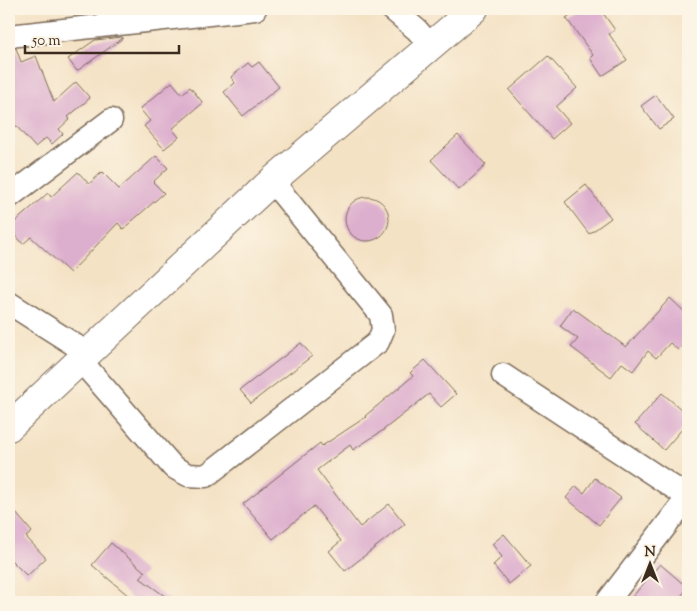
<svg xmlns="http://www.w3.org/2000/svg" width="697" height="611" viewBox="0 0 697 611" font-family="'Sorts Mill Goudy',serif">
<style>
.building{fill:#ddafce}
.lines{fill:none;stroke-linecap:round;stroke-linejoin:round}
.street-casing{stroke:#7c6a58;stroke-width:25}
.highway-casing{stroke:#7c6a58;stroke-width:30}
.street{stroke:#fff;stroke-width:22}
.highway{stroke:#fff;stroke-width:28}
</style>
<rect width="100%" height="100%" fill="#fcf5e5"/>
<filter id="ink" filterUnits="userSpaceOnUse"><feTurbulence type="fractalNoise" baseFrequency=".02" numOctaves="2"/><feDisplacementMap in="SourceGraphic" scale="10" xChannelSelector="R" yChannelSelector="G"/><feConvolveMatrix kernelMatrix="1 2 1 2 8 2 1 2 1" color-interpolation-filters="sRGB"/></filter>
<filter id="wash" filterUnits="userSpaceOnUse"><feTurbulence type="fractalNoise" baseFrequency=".0096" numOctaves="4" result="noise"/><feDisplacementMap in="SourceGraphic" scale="20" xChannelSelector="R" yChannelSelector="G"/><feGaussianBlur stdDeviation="1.12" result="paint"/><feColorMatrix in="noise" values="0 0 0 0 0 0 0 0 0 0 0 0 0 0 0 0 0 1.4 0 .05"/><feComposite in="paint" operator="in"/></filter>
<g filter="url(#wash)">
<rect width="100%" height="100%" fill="#f4e2c5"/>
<g id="blocks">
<!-- building -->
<path class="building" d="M579,9H600L615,30L609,34L627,60L602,76L590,58L593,55L566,18Z
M122,37L123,38L77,71L68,59L95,40Z
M16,48L21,62L36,56L54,102L76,82L90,98L68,117L70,119L59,129L63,134L52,144L46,138L35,147L9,118V49Z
M548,56L577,88L556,107L570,123L552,139L509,90Z
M259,62L279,87L243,116L224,92L235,83L231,77L248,63L252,67Z
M172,82L182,94L190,87L203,103L172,129L179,137L164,149L144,126L150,121L140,109Z
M656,95L674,119L659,129L641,106Z
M458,135L486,165L459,190L431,160Z
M156,156L168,168L153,182L164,193L123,229L118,223L70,273L31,237L23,244L9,227L48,193L51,197L78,172L89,184L102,172L119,189Z
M586,185L611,218L589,234L565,202Z
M345 219a22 22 0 1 1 44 0a22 22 0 1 1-44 0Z
M670,298L688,315V339L678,350L670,343L656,358L648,351L633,371L622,363L611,377L571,347L578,339L560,326L573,308L626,347Z
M301,343L312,356L251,403L240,390Z
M425,360L456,394L441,407L429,394L382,431L353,450L350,445L317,470L360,527L389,504L405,524L345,571L329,551L341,541L314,506L273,539L243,504L320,443L322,446L366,417L365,416L413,376L410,373Z
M662,393L688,415V422L664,450L635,424Z
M595,478L621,498L599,525L566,498L576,486L584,493Z
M9,505L32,532L26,537L46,558L27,576L9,558Z
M504,534L531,566L509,584L493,565L502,557L492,544Z
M111,543L145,572L140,578L173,602H136L92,565Z
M660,564L688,588L676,602H628Z"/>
</g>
</g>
<g filter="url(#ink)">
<use href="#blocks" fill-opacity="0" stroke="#7c6a58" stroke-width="1"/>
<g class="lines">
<!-- street casing -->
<g class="street-casing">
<path id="street" d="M392,9L417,30L430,45
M9,36L255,9
M9,197L111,120
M9,303L89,354
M81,361L173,467L188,475L206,476L378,342L383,330L381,315L272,181
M503,375L688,497
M607,602L688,497"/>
</g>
<!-- highway casing -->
<g class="highway-casing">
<path id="highway" d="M9,427L272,181L474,9"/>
</g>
<!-- street -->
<use href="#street" class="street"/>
<!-- highway -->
<use href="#highway" class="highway"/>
</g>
</g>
<!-- margin -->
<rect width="697" height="611" fill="none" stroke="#fcf5e5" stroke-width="30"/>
<!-- north arrow -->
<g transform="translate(650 564)" stroke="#fcf5e5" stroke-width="4" paint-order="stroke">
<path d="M0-4L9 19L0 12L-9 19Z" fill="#3b2a1e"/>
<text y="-8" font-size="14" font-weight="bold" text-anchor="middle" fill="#3b2a1e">N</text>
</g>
<!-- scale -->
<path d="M25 45v8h154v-8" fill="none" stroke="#3b2a1e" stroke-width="2.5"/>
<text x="32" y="45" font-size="15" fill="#3b2a1e" stroke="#fcf5e5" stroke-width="4" paint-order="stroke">50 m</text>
</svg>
